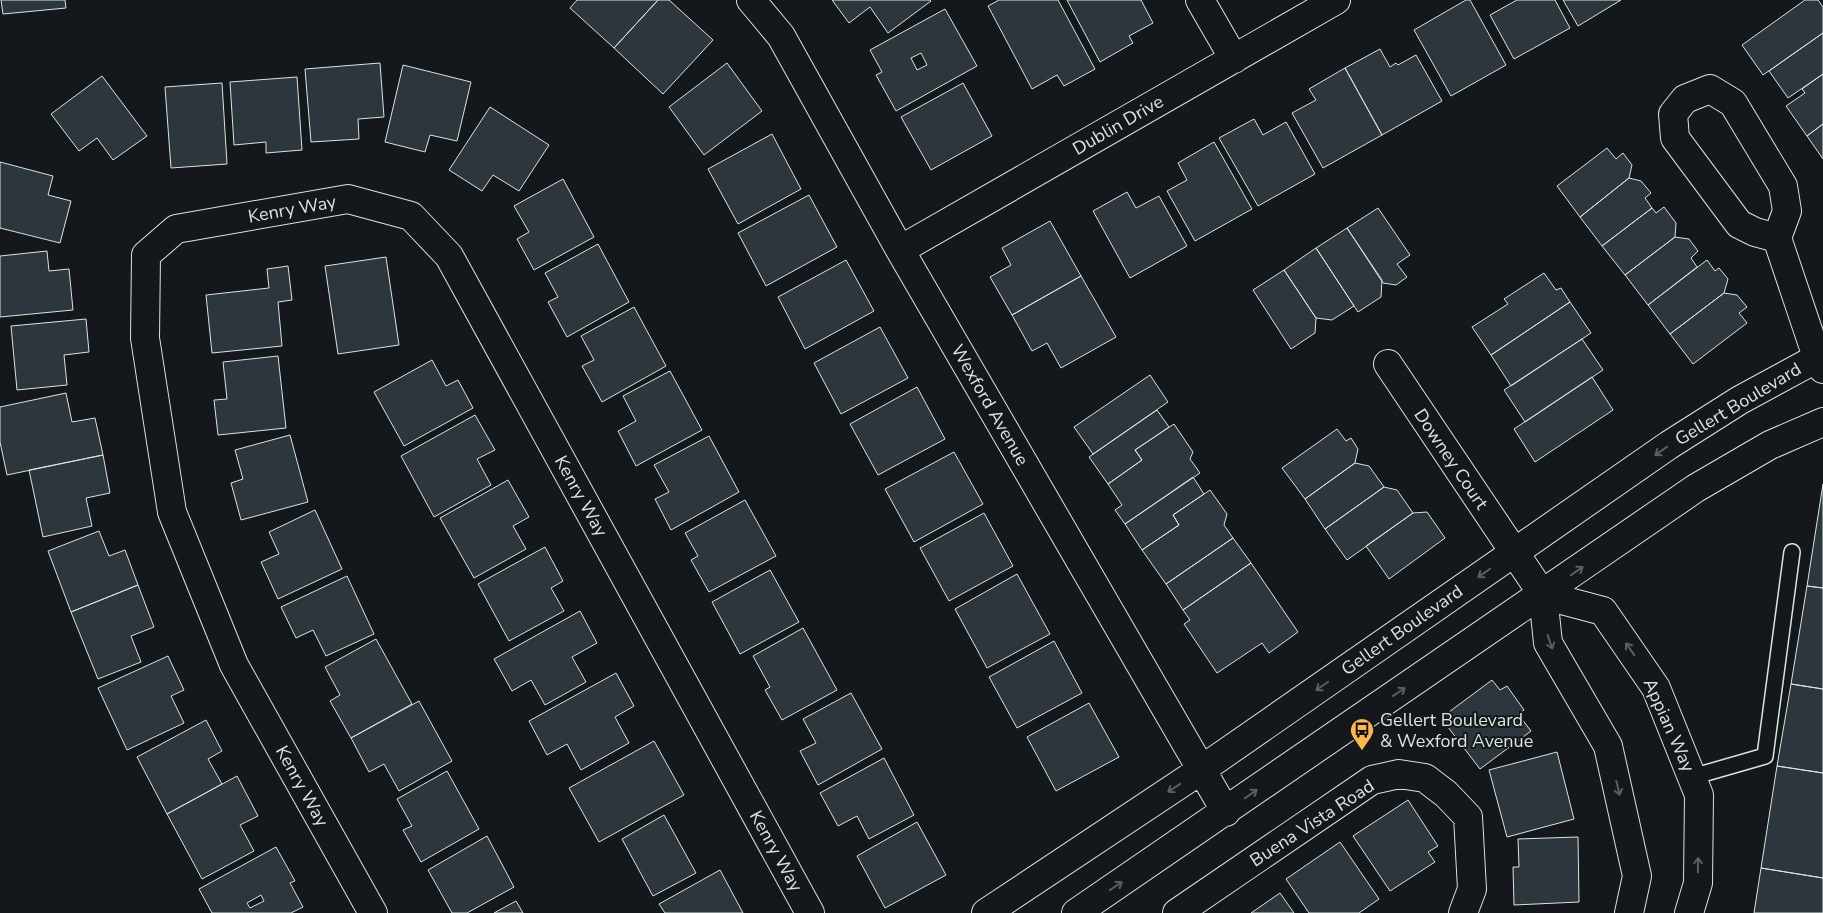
<svg xmlns="http://www.w3.org/2000/svg" width="1823" height="913" viewBox="0 0 1823 913" font-family="'Nunito Sans',sans-serif">
<style>
.building{fill:#2c363c;stroke:#d8e6dc;fill-rule:evenodd}
.lines{fill:none;stroke-linecap:round;stroke-linejoin:round}
.lane-casing{stroke:#d8e6dc;stroke-width:18}
.street-casing{stroke:#d8e6dc;stroke-width:30}
.lane{stroke:#14181c;stroke-width:15}
.street{stroke:#14181c;stroke-width:28}
.oneway{stroke:#59605f}
.labels{text-anchor:middle;dominant-baseline:central;stroke-width:4;stroke-linejoin:round;paint-order:stroke}
.street-label{font-size:18px;fill:#d8e6dc;stroke:#14181c}
.poi-label{font-size:18px;fill:#d8e6dc;stroke:#14181c;text-anchor:start}
</style>
<rect width="100%" height="100%" fill="#14181c"/>
<!-- building -->
<path class="building" d="M1,0H65L66,8L3,14Z
M577,0H658L614,48L570,8Z
M658,0H669L713,40L663,94L614,48Z
M832,0H930L931,1L888,33L870,7L849,23Z
M999,0H1058L1095,69L1064,86L1057,75L1032,89L988,6Z
M1067,0H1141L1153,23L1129,36L1133,43L1100,62Z
M1466,0H1470L1506,65L1451,96L1414,30Z
M1517,0H1555L1570,28L1514,59L1490,15Z
M1563,0H1621L1578,26Z
M1805,0H1818L1823,7V33L1763,75L1742,45Z
M945,9L977,66L896,111L876,75L882,72L870,50ZM921,53L927,65L917,70L911,58Z
M1823,33V74L1788,98L1769,71Z
M1380,49L1390,67L1396,63L1398,65L1416,55L1442,101L1382,135L1345,68Z
M380,63L384,117L358,119L359,139L311,142L305,69Z
M727,63L762,111L704,155L669,107Z
M403,65L471,82L457,141L430,135L425,152L385,142Z
M1345,68L1382,135L1323,168L1292,113L1316,100L1309,89Z
M1823,74V124L1807,136L1786,106L1805,93L1802,89Z
M102,76L147,136L113,160L97,138L79,151L51,114Z
M297,77L302,150L266,153V142L234,145L230,82Z
M222,83L227,164L171,168L165,87Z
M963,83L992,136L931,170L901,117Z
M490,107L549,145L519,191L493,175L482,191L449,170Z
M1254,119L1263,135L1286,122L1315,174L1258,206L1219,138Z
M1823,124V159L1807,136Z
M772,134L801,189L738,224L708,169Z
M1214,142L1252,209L1195,241L1167,191L1187,180L1178,163Z
M1607,148L1616,159L1623,153L1632,165L1629,178L1580,217L1557,186Z
M0,162L53,176L48,195L71,201L60,243L0,228Z
M1629,178L1641,181L1651,193L1645,198L1652,208L1602,246L1580,217Z
M563,179L594,237L534,270L517,239L529,232L514,206Z
M1127,192L1136,208L1159,196L1187,246L1130,278L1093,211Z
M809,195L837,247L766,286L738,233Z
M1664,207L1676,223L1675,237L1625,275L1602,246L1652,208L1656,213Z
M1378,208L1410,255L1397,264L1407,277L1396,285L1383,283L1347,228Z
M1050,221L1081,276L1012,315L990,277L1011,265L1002,248Z
M1347,228L1382,280L1381,297L1358,312L1316,248Z
M1675,237L1689,239L1698,251L1691,258L1697,267L1648,305L1625,275Z
M598,244L629,302L567,337L548,302L558,297L545,273Z
M1316,248L1354,306L1332,320L1316,318L1284,270Z
M47,251L49,271L69,269L73,310L0,317V256Z
M386,257L399,345L338,354L325,266Z
M846,260L874,311L805,349L778,297Z
M1707,260L1715,271L1719,268L1728,279L1724,293L1670,334L1648,305Z
M288,266L292,300L278,302L282,346L212,353L206,295L269,288L267,269Z
M1284,270L1316,318L1315,333L1291,349L1253,290Z
M1544,273L1556,290L1561,288L1570,302L1491,355L1472,327L1508,304L1504,299Z
M1081,276L1116,337L1061,368L1047,343L1032,351L1012,315Z
M1724,293L1737,295L1747,307L1739,313L1747,323L1693,364L1670,334Z
M1570,302L1591,333L1511,386L1491,355Z
M634,307L666,366L602,402L582,366L594,360L581,336Z
M86,319L89,352L64,355L67,385L17,390L11,326Z
M880,327L908,378L841,414L814,363Z
M1582,339L1603,370L1525,422L1504,390Z
M278,356L286,428L218,435L214,400L227,399L223,362Z
M432,360L446,386L458,380L473,408L404,446L374,392Z
M670,371L702,430L636,466L618,431L636,421L623,396Z
M1150,375L1168,402L1093,454L1074,427Z
M1592,377L1613,410L1535,462L1514,429Z
M917,387L945,439L878,475L850,424Z
M66,393L72,422L95,418L103,455L7,475L0,442V407Z
M1157,410L1169,427L1135,450L1142,460L1108,484L1089,457Z
M475,415L495,450L477,459L491,485L434,517L401,456Z
M1174,424L1193,452L1190,459L1200,473L1125,524L1115,510L1122,505L1108,484L1142,460L1135,450Z
M1337,429L1346,441L1351,438L1358,449L1355,463L1305,499L1282,468Z
M290,435L308,502L241,520L231,483L243,479L235,450Z
M709,436L739,492L671,530L655,499L669,492L654,465Z
M954,452L983,504L914,542L885,489Z
M103,455L110,493L86,498L92,526L43,537L29,470Z
M1355,463L1369,466L1384,487L1325,529L1305,499Z
M1193,477L1204,494L1173,515L1179,525L1142,550L1125,524Z
M508,480L529,517L513,526L526,549L474,578L440,518Z
M1823,484V588L1807,586Z
M1384,487L1397,490L1413,513L1347,560L1325,529Z
M1210,490L1227,514L1224,525L1233,538L1166,584L1142,550L1179,525L1173,515Z
M745,500L776,556L709,592L691,560L698,556L685,533Z
M315,510L342,569L278,599L261,562L279,554L269,532Z
M1427,512L1445,538L1389,579L1366,546L1413,513Z
M984,513L1013,566L949,601L920,548Z
M99,531L109,556L125,550L138,585L71,612L48,551Z
M1233,538L1251,563L1183,610L1166,584Z
M545,547L563,581L551,588L564,611L509,641L478,584Z
M1251,563L1298,632L1269,653L1262,643L1217,673L1184,624L1190,620L1183,610Z
M770,570L799,622L740,654L712,602Z
M1017,574L1050,634L987,668L955,609Z
M347,576L374,634L326,656L313,630L296,638L281,607Z
M138,585L154,627L131,636L141,662L98,679L71,612Z
M1807,586L1823,588V689L1791,684Z
M580,611L597,643L572,657L586,682L545,705L531,680L512,691L494,659Z
M803,628L837,690L782,720L765,690L770,687L753,656Z
M376,639L412,704L351,738L330,701L340,695L325,667Z
M1054,641L1082,693L1017,728L989,677Z
M168,656L184,690L171,696L184,723L127,750L98,688Z
M616,673L634,706L615,717L629,743L581,770L567,744L547,755L529,721Z
M1492,680L1500,690L1507,686L1524,710L1518,714L1531,731L1480,769L1441,718Z
M1791,684L1823,689V773L1777,766Z
M851,693L882,749L818,785L800,751L816,743L803,719Z
M419,701L452,761L399,791L384,764L369,772L351,738Z
M1089,703L1119,757L1056,791L1027,737Z
M206,720L222,751L208,759L222,784L167,814L137,757Z
M654,741L684,795L599,842L569,788Z
M1557,752L1574,819L1507,837L1489,770Z
M884,758L914,815L869,839L857,816L838,826L820,793Z
M1777,766L1823,773V878L1761,868Z
M447,771L479,829L421,862L403,830L412,826L397,799Z
M237,776L258,816L240,825L254,851L202,879L167,814Z
M1408,800L1438,846L1428,852L1435,862L1390,891L1353,836Z
M664,815L696,873L653,896L622,839Z
M917,822L946,875L885,908L857,856Z
M487,836L514,887L467,913H452L428,870Z
M1578,837L1579,902L1514,905L1513,867H1519L1518,839Z
M1340,842L1379,899L1359,913H1309L1286,879Z
M276,847L295,881L290,883L303,907L291,913H212L199,889ZM261,895L264,901L250,908L247,903Z
M1761,868L1823,878V913H1754Z
M720,870L743,913H665L659,904Z
M1280,893L1294,913H1251Z
M516,901L523,913H494Z"/>
<g class="lines">
<!-- lane casing -->
<g class="lane-casing">
<path id="lane" d="M1692,777L1765,756L1792,552"/>
</g>
<!-- street casing -->
<g class="street-casing">
<path id="street" d="M751,0L781,36L900,250L1226,812
M1200,0L1234,59
M1777,238L1755,232L1739,224L1675,138L1673,114L1685,99L1710,89L1733,103L1783,186L1787,211L1777,238L1817,357L1823,369
M900,250L1336,0
M1388,364L1543,595L1548,643L1608,746L1637,876L1629,913
M1543,595L1603,611L1656,688L1699,795L1698,883L1689,913
M373,913L234,665L172,512L145,338L146,255L176,229L348,199L411,216L449,256L810,913
M986,913L1201,770L1669,445L1740,400L1823,355
M1076,913L1696,488L1770,445L1823,422
M1177,913L1372,780L1399,774L1425,778L1446,794L1468,817L1472,889L1463,913"/>
</g>
<!-- lane -->
<use href="#lane" class="lane"/>
<!-- street -->
<use href="#street" class="street"/>
</g>
<!-- one-way arrows -->
<defs><path id="oneway-shaft" d="M-6 0H5M1.5-3L5.5 0L1.5 3" fill="none" stroke-width="1.6" stroke-linecap="round" stroke-linejoin="round" transform="scale(1.25)"/></defs>
<g class="oneway">
<use href="#oneway-shaft" transform="translate(1661 451) rotate(145)"/>
<use href="#oneway-shaft" transform="translate(1577 571) rotate(-35)"/>
<use href="#oneway-shaft" transform="translate(1484 573) rotate(145)"/>
<use href="#oneway-shaft" transform="translate(1550 642) rotate(71)"/>
<use href="#oneway-shaft" transform="translate(1630 649) rotate(-125)"/>
<use href="#oneway-shaft" transform="translate(1322 686) rotate(145)"/>
<use href="#oneway-shaft" transform="translate(1399 692) rotate(-34)"/>
<use href="#oneway-shaft" transform="translate(1174 788) rotate(146)"/>
<use href="#oneway-shaft" transform="translate(1618 788) rotate(77)"/>
<use href="#oneway-shaft" transform="translate(1251 794) rotate(-35)"/>
<use href="#oneway-shaft" transform="translate(1698 865) rotate(-89)"/>
<use href="#oneway-shaft" transform="translate(1116 886) rotate(-34)"/>
</g>
<!-- icons -->
<defs>
<g id="bus-pin" transform="scale(1.25)"><path d="M0 17L-7.5 6A9.5 9.5 0 1 1 7.5 6Z" fill="#ffb74d" stroke="#14181c"/><path d="M-5-6H5V4H4V6H2V4H-2V6H-4V4H-5ZM-3.5-4V0h7V-4ZM-3.5 1.2v1.5H-2V1.2ZM2 1.2v1.5H3.5V1.2Z" fill="#111"/></g>
</defs>
<g fill-rule="evenodd">
<use href="#bus-pin" x="1362" y="730"/>
</g>
<g class="labels">
<!-- street labels -->
<g class="street-label">
<text transform="translate(1118 125) rotate(-30)">Dublin Drive</text>
<text transform="translate(292 209) rotate(-10)">Kenry Way</text>
<text transform="translate(1738 404) rotate(-31)">Gellert Boulevard</text>
<text transform="translate(990 405) rotate(60)">Wexford Avenue</text>
<text transform="translate(1451 459) rotate(56)">Downey Court</text>
<text transform="translate(581 496) rotate(61)">Kenry Way</text>
<text transform="translate(1402 630) rotate(-35)">Gellert Boulevard</text>
<text transform="translate(1669 725) rotate(66)">Appian Way</text>
<text transform="translate(302 786) rotate(61)">Kenry Way</text>
<text transform="translate(1312 823) rotate(-33)">Buena Vista Road</text>
<text transform="translate(776 851) rotate(61)">Kenry Way</text>
</g>
<!-- poi labels -->
<g class="poi-label">
<text x="1380" y="720">Gellert Boulevard<tspan x="1380" dy="21">&amp; Wexford Avenue</tspan></text>
</g>
</g>
</svg>
